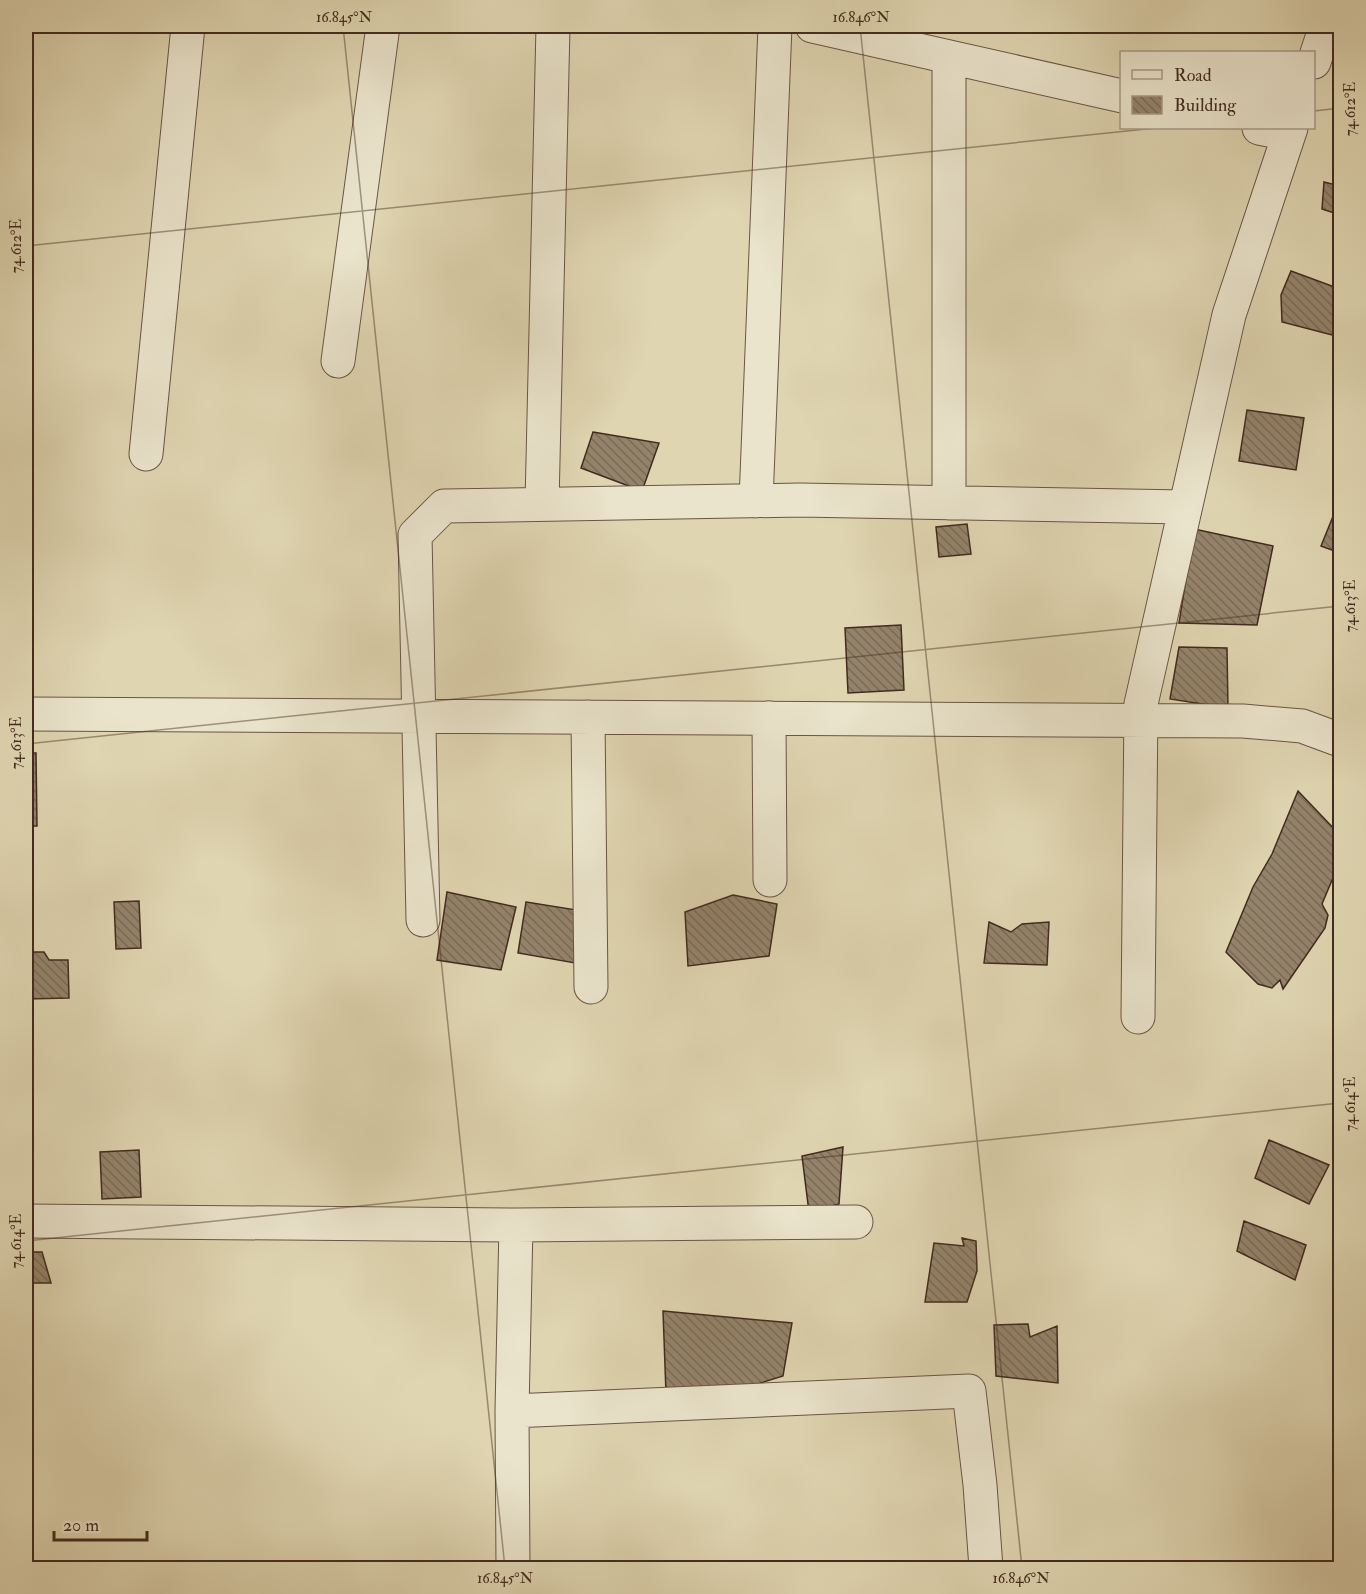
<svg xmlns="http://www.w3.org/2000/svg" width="1366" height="1594" viewBox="0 0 1366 1594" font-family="'IM FELL Double Pica',serif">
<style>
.building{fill:url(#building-back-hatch);stroke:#432a1f;stroke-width:1.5}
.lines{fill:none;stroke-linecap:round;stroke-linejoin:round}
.minor-casing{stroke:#6a5544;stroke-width:35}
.minor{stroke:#eae4cc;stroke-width:33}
.ticks{fill:none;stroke:#432a1f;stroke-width:1.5;stroke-opacity:0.45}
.neatline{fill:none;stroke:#432a1f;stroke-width:2}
.ticks-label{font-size:15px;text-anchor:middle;fill:#432a1f}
</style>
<defs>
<pattern id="building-back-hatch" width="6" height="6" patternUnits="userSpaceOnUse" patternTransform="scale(1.5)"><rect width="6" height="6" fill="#94836b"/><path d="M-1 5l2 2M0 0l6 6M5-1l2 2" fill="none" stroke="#7a6b57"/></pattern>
</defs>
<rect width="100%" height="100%" fill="#dfd5b1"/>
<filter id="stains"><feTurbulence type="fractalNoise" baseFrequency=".00333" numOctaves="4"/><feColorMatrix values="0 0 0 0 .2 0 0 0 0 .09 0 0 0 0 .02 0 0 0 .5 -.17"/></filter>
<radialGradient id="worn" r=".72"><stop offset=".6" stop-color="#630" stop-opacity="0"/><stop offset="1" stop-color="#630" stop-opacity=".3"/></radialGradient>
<!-- building -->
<path class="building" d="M1324,182L1340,186V215L1322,209Z
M1291,271L1340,289V337L1282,322L1281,295Z
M1247,410L1304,418L1296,470L1239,461Z
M593,432L659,443L642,491L581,468Z
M1338,504L1340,505V553L1321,546Z
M967,524L971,554L939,557L936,527Z
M1194,529L1273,546L1257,625L1179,623Z
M901,625L904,690L848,693L845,628Z
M1179,647L1227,648L1228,708L1170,699Z
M26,753H36L37,826H26Z
M1298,791L1340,835V861L1322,904L1328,915L1325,928L1283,989L1280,980L1272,988L1258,984L1226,952L1253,887L1272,854Z
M447,892L516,907L501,970L437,960Z
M733,895L777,904L769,956L688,966L685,912Z
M139,901L141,948L116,949L114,902Z
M526,902L583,911L575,963L518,953Z
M989,922L1011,932L1022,924L1049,922L1047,965L984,963Z
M26,952H44L49,960H68L69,998L26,999Z
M1269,1140L1329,1165L1309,1204L1255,1178Z
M843,1147L839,1204L809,1212L802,1156Z
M139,1150L141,1197L102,1199L100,1152Z
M1244,1221L1306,1245L1295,1280L1237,1251Z
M962,1238L976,1241L977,1271L967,1302H925L934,1243L964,1246Z
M26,1252H42L51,1283H26Z
M663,1311L792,1323L783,1376L732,1392L666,1393Z
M1028,1324L1030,1337L1057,1326L1058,1383L996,1376L994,1325Z"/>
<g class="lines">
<!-- minor casing -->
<g class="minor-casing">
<path id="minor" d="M812,26L1122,96
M1314,62L1326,26
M1259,128L1289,134
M338,361L383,26
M146,454L188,26
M756,501L775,26
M949,503V57
M542,504L553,26
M26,714L1243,721L1302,726L1340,740
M588,717L591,987
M769,718L770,880
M423,920L415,535L444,506L800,500L1185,507
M1138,1017L1141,704L1229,315L1291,128
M26,1221L516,1225L856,1222
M512,1411L969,1391L980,1485L986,1568
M513,1568L512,1411L516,1225"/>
</g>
<!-- minor -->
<use href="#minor" class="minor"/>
</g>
<!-- ticks -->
<path class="ticks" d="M343,26L505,1568M860,26L1022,1568M1314,111L1340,108M26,246L1156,128M26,744L1340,606M26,1241L1340,1103"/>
<!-- margin -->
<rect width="1366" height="1594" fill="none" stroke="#dfd5b1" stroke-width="66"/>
<!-- legend -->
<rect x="1120" y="51" width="195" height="78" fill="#eae4cc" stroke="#a79a87" stroke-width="1.5"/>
<rect x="1132" y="70" width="30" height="9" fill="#eae4cc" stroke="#a79a87" stroke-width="1.5"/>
<text x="1174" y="81" font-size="18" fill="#432a1f">Road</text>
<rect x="1132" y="96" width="30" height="18" fill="url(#building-back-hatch)" stroke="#a79a87" stroke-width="1.5"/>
<text x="1174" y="111" font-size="18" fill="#432a1f">Building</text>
<!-- scale -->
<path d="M54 1531v9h93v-9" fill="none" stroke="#432a1f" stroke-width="3"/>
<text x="63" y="1531" font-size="18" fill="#432a1f" stroke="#eae4cc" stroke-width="4.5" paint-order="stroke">20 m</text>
<rect x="33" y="33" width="1300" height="1528" class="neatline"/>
<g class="ticks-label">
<text x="344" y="22">16.845°N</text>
<text x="861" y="22">16.846°N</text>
<text transform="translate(1350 109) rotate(-90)" y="5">74.612°E</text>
<text transform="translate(16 246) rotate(-90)" y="5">74.612°E</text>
<text transform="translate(1350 606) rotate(-90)" y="5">74.613°E</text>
<text transform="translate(16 743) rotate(-90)" y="5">74.613°E</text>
<text transform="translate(1350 1104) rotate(-90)" y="5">74.614°E</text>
<text transform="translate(16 1241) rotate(-90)" y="5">74.614°E</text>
<text x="505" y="1583">16.845°N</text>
<text x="1021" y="1583">16.846°N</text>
</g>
<rect width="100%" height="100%" filter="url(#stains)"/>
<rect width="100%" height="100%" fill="url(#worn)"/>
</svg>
